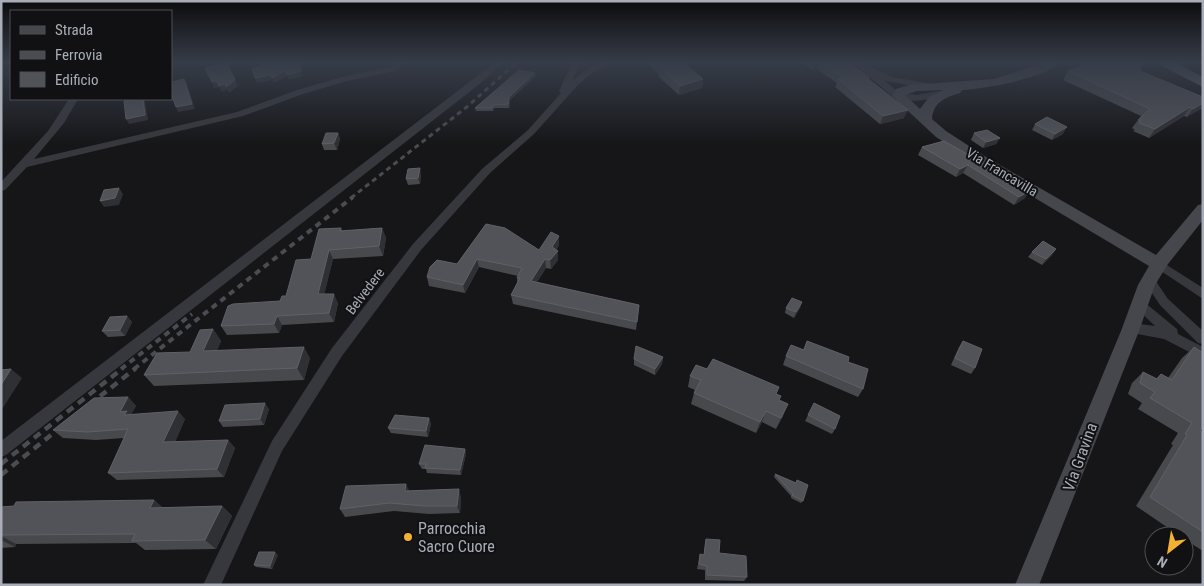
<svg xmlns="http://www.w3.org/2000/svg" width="1204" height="586" viewBox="0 0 1204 586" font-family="'Roboto Condensed',sans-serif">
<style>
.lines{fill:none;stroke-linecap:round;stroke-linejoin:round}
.minor{fill:#37383d;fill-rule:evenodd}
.tertiary{fill:#37383d;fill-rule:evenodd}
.secondary{fill:#45474d;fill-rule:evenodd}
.trunk{fill:#5b5e65;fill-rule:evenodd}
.rail-far2{stroke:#4a4c52;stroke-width:3;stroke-dasharray:5 4;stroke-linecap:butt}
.rail-far1{stroke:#4a4c52;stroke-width:4;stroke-dasharray:6 5;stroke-linecap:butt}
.rail{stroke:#4a4c52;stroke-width:4.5;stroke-dasharray:8 6;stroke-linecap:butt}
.wall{fill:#47494d}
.shaded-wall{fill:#2f3033}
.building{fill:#525359;stroke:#5f6168}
.poi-dot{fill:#f2b134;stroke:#111113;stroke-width:2}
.labels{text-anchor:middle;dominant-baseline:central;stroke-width:4;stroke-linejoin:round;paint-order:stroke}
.street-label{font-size:14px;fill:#a8adb8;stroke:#111113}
.near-street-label{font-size:16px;fill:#a8adb8;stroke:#111113}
.near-poi-label{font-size:16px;fill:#a8adb8;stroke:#111113;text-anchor:start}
</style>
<rect width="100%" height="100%" fill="#161618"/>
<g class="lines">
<!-- minor -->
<path class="minor" d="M396,63H406L395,71L347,81L303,94L243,116L27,167L5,190L1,191V182L48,131L69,99H78L64,123L34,159L237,112L297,90L342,77L389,67Z
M494,63H503L477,86L6,455L1,457V441Z
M572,63H580L573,80C584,71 595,62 609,63L588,76L577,86L534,134L490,173L421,250L342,356L282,451L221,585H203L272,441L332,348L413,244L482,169L528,130L561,93L559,91Z
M863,63L892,77L932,84L936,87L932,90L887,81L860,68V64Z
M945,90L950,93L948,95C933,98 906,106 893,96L898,93L917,95Z
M1159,260L1203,288V299L1155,267L1153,264L1155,261Z
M1149,276L1153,277L1168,299L1203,331V344L1198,343L1160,305L1143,280Z
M1140,300L1144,302L1177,329L1178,334L1203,347V359L1164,339L1127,332L1125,328L1127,324L1132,323L1155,326L1136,308L1134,305L1136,302Z"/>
<!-- tertiary -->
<path class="tertiary" d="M853,63H864L903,96L902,98H894Z"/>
<!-- secondary -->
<path class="secondary" d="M1043,63H1059C1046,78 983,89 962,90L960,93C946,97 933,102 932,119L946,131L986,157L1156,255L1198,205L1203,204V220L1168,264L1155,285L1139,331L1039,585H1015L1121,331L1138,285L1149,266L976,163L936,137L892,96L896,89L909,85L994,79ZM944,90L929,97L920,109L905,95L917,91Z"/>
<!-- trunk -->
<path class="trunk" d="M1160,63H1177L1203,77V87L1162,66Z"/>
<!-- rail-far2 -->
<path class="rail-far2" d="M351,198L468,106L516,63"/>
<!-- rail-far1 -->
<path class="rail-far1" d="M121,369L192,314
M134,369L353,197"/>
<!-- rail -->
<path class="rail" d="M89,405L136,368
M1,464L123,368
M1,475L65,424"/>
</g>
<!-- wall -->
<path class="wall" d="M646,63H684L703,79L702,88L679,95L659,77V74Z
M803,63H849L869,79L904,118L880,124L835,87L837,83L817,69L812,70Z
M1082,63H1141L1140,71L1203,97L1187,117L1184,116L1149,138L1133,131L1135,130L1132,128L1141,116L1063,80L1068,71L1080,67Z
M536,76L510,100L509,108H494L493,111H476L475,108Z
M1035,124L1063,134L1052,140L1032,130Z
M338,133L340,139L337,150H324L322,144Z
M974,133L1000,138L996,144L983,148L971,140Z
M944,141L1025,198L1014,205L963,173L956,177L918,155L922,147Z
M421,174L420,184L408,185L406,179Z
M486,224L539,250L559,236V245L556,250L558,251V260L551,269L546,268L537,282L639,305L636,330L513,304L511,295L517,283V278L518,276L479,267L465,293L429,286L427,277L457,264Z
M341,228L342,231L382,228L386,238L383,256L333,259L324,294L338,303L334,322L282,325L279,333L227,335L221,326L280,301L286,296L311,259Z
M1056,249L1052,255L1042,265L1028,257L1032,252Z
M802,302L800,308L794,318L785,313L786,308Z
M127,316L132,322L125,336L108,337L102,331Z
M213,329L221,341L217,350L310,358L304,380L154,386L144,375L190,352Z
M807,341L848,362L863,389L858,397L783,365L786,356L803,350Z
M963,341L975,368L971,374L951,365L959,347Z
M1194,347L1200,431L1203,433V551L1184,539V536H1180L1136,506L1173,445L1171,444L1178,433L1138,409L1142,403L1128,394L1132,383L1143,372L1156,379L1161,374L1168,378L1182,358Z
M663,357L662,364L655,375L634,365V359Z
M690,376L777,394L783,416L776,429L762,422L756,433L691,404L694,393L695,390L688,387Z
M128,397L136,406L131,414L185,419L175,442L228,440L235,448L224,477L117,480L108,473L124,438L96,440L63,438L53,430Z
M269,409L264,425L223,427L219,421Z
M808,415L835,429L832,434L805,421Z
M429,418L431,424L428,437L391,433L388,428Z
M465,449L466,454L461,475L427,473L426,469H422L419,464Z
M775,474L796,483L803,501L801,503L791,498V496L774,477Z
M410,491L461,497L460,513L429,514L394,511L345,517L340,509Z
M154,500L163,508L222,506L232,516L216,549L145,550L136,543L16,544L15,547L1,548V507Z
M706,539L719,553L747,577L744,581L705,580V570L697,569L700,554L704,555L705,544Z
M278,555L272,569L256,567L254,565Z"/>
<!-- shaded-wall -->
<path class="shaded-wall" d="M814,63H818L817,69L812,70Z
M302,65L304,70L300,71L298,66Z
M285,71L287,76L274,83L272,78Z
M301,71L303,76L289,80L287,75Z
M535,73L536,76L510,100L509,108V97Z
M270,75L272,80L257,83L255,78Z
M184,79L187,84L195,109L178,112L176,107Z
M703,79L702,88L679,95L680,86Z
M235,80L238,86L229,93L226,87Z
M217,81L225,84L227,90L222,92L219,87L214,88L212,82Z
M143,99H144L145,101L148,120L129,124L126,119Z
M1203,103V108L1187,117L1193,109Z
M1190,107L1184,116L1149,138L1155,129Z
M908,110L904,118L880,124L883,116Z
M1067,127L1063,134L1052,140L1055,134Z
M338,133L340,139L337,150L334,143Z
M1000,138L996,144L983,148L986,142Z
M968,165L963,173L956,177L960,169Z
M420,168L421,174L420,184L418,178Z
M119,188L123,194L119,205L104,207L100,201Z
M1031,190L1025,198L1014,205L1019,197Z
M382,228L386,238L383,256L379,246Z
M559,236V245L553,256L552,247Z
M1056,249L1052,255L1042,265L1046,259Z
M329,250L333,259L322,304L318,294Z
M558,251V260L551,269L550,260Z
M477,259L479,267L465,293L463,285Z
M545,259L546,268L532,290L531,281Z
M334,294L338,303L334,322L329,313Z
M802,302L800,308L794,318L796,312Z
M127,316L132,322L125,336L120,330Z
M277,316L282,325L279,333L274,324Z
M213,329L221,341L212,363L203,351Z
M304,347L310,358L304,380L297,368Z
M663,357L662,364L655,375V369Z
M11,369L22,378L1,411V385Z
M128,397L136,406L131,415L132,423L120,412Z
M265,403L269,409L264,425L260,419Z
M788,404L783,416L776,429L781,418Z
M178,411L185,419L171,451L163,442Z
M766,411L762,422L756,433L760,422Z
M429,418L431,424L428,437L426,431Z
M228,440L235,448L224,477L217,469Z
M465,449L466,454L461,475L460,470Z
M406,484L410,492L405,491Z
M459,489L461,497L460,513L457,506Z
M154,500L165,510L150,508Z
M222,506L232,516L216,549L205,540Z
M1,536L16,544L15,547L1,540Z
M275,552L278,555L272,569L270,566Z"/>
<!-- building -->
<path class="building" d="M227,63L235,80L226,87L225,84L219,86L217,81L212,82L205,68Z
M259,63H301L302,65L298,66L301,71L287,75L285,71L272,78L270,75L255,78L252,68L261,66Z
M657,63H684L703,79L680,86L660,68L662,67Z
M822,63H849L869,77L867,78L908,110L883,116L838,79L842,77Z
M1087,63H1141L1140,71L1203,97V103L1193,109L1190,107L1155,129L1139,123L1141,121L1138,120L1150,109L1068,71L1088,64Z
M519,70L535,73L509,97L508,104L493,105L492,108H475Z
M184,79L192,104L176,107L171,94V82Z
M133,99H143L145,115L126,119L124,101Z
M1047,117L1067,127L1055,134L1035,124Z
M987,130L1000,138L986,142L974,133Z
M326,133H338L334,143L322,144Z
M944,141L1031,190L1019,197L968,165L960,169L922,147Z
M420,168L418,178L406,179L408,169Z
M119,188L115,198L100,201L104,190Z
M486,224L505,228L539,250L551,232L559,236L552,247L558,251L550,260L545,259L531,281L639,305L637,322L511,295L520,278H517L522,268L477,259L463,285L427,277L430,267L437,260L457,264Z
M341,228L340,231L382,228L379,246L329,250L318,294H334L329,313L277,316L274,324L221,326L228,306L233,304L280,301L282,296H286L296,260L311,259L319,229Z
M1043,241L1056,249L1046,259L1032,252Z
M792,298L802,302L796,312L786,308Z
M127,316L120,330L102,331L110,317Z
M213,329L203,351L304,347L297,368L144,375L157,353L190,352L200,330Z
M807,341L849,357L848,362L868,369L863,389L786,356L791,345L804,350Z
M963,341L982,349L975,368L955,358Z
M636,346L663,357L655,369L634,359Z
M1194,347L1203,353V426L1200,431L1203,433V532L1150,497L1187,435L1185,434L1192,423L1150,398L1155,392L1140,383L1143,372L1157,379L1161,374L1172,380Z
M713,359L779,387L776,394L781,396L779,400L788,404L781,418L766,411L760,422L694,393L701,380L690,376L696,365L707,369Z
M11,369L1,385V370Z
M128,397L120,412L127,411L124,415L178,411L163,442L228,440L217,469L108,473L128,429L87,432L53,430L94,398Z
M265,403L260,419L219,421L225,405Z
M814,403L840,416L835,429L808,415Z
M395,415L429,418L426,431L388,428Z
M425,445L465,449L460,470L425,468L426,464H419Z
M775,474L796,483L797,480L808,485L803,501L792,495L793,494Z
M406,484L405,491L459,489L457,506H425L389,503L340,509L346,486Z
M154,500L150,508L222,506L205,540L132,541L135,534L1,535V507L14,506L16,502Z
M706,539L720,540L719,553L746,556L747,577L707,575V566L699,564L700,554L704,555Z
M259,552H275L270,566L254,565Z"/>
<!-- sky -->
<linearGradient id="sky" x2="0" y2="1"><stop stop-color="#0c0c0d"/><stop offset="0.43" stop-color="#363c48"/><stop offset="1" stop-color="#363c48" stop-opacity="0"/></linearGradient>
<rect width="1204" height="145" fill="url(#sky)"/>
<!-- markers -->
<circle class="poi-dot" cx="408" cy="537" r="5"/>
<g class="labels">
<!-- street labels -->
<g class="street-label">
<text transform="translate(1002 172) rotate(31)">Via Francavilla</text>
<text transform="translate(365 291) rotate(-53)">Belvedere</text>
</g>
<!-- near-street labels -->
<g class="near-street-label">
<text transform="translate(1080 457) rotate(-70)">Via Gravina</text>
</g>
<!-- near-poi labels -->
<g class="near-poi-label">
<text x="418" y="528">Parrocchia<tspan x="418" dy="18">Sacro Cuore</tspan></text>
</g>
</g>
<!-- border -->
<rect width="1204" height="586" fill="none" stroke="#a8adb8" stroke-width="5"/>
<!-- legend -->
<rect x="10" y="10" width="162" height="90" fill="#111113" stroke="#4d4f55"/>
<rect x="20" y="26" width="25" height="8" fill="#45474d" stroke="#4d4f55"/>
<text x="55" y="35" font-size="15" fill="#a8adb8">Strada</text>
<rect x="20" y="51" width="25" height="8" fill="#4a4c52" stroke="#4d4f55"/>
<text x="55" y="60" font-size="15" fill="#a8adb8">Ferrovia</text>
<rect x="20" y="72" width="25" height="15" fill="#525359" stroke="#4d4f55"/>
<text x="55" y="85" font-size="15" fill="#a8adb8">Edificio</text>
<!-- north arrow -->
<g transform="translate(1169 551) rotate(211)"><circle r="24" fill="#111113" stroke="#4d4f55"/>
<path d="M0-4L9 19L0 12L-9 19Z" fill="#f2b134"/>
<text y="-8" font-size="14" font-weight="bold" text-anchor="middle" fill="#a8adb8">N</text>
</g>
</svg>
